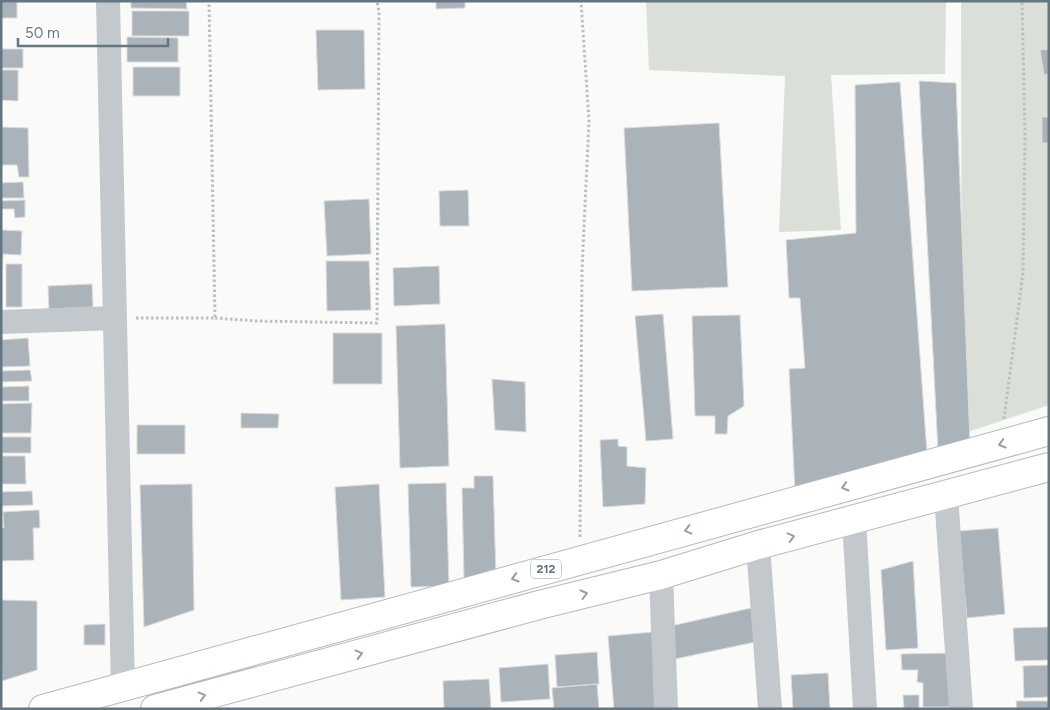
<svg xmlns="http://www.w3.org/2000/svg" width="1050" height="710" viewBox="0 0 1050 710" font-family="Figtree,sans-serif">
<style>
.green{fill:#dadfd7}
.building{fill:#aab3b9;stroke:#dcdcda}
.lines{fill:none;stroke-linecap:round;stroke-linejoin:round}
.major-casing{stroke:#b5babe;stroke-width:30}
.path{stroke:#bbbfc2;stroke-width:3;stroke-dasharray:2.5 2.5;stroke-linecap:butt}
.minor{stroke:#c3c8cc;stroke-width:24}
.major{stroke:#fff;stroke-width:28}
.oneway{stroke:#939fa8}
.labels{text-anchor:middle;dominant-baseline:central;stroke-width:5;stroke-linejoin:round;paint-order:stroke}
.shield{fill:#fff;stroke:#939fa8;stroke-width:1}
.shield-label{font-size:12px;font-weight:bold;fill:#657683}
</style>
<rect width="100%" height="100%" fill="#fafaf8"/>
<!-- green -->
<path class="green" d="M646,1H946L945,74L831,75L841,230L779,232L785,76L649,70Z
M961,1H1049V405L962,434Z"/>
<!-- building -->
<path class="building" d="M131,1H186L187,9L131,8Z
M436,1H465V8L436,9Z
M1,2H17V18H1Z
M132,11H189V36H132Z
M316,30H364L365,89L318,90Z
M127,37L178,38V62H127Z
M1,49H23V68H1Z
M1049,49V74L1044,75L1040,50Z
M133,67H180V96H133Z
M1,70H18V101L1,100Z
M919,81L956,83L970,443L938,451Z
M900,82L927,453L795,492L789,369L805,368L800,298H789L786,240L856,233L855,85Z
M1042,117H1049V143H1042Z
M719,123L728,287L632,291L624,128Z
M1,127L28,128L29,177H19L17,165H1Z
M23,182L24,198H1V183Z
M468,190L469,226H440L439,191Z
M369,199L371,254L327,256L324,201Z
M25,200V217L15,218L14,209H1V201Z
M1,230L22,231L21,255L3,254L2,269Z
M326,261H369L371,310L327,311Z
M6,264H22V307H6Z
M439,266L440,304L394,306L393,268Z
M92,284L93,307L49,309L48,286Z
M663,314L673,439L646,441L635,316Z
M740,315L744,406L728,416L727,434H715V416H695L692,316Z
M445,324L449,466L400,468L396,326Z
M333,333H382V384H333Z
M28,338L30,366L1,367V340Z
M30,370L32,381L1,382V371Z
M492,379L525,382L526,432L495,430Z
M29,386V401H1V387Z
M32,403L31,433H1V404Z
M241,413L279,414L278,428H241Z
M137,425H185V454H137Z
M1,437H31V453H1Z
M618,439V446L627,447V466L646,468L645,504L603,507L600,440Z
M1,456H25L26,484H1Z
M474,476H493L496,578L464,579L462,488H474Z
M446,483L449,586L411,587L408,484Z
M192,484L194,610L144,627L140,485Z
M379,484L385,597L341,600L335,487Z
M32,491L33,505L1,506V492Z
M39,510L40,528H33L34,560L1,561V528H4L3,512Z
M998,528L1005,614L967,618L959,531Z
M913,561L918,648L886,650L881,570Z
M1,600L37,601V670L2,681Z
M751,608L755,642L675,659L671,626Z
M105,624V645H84V625Z
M1049,627V660L1015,661L1013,628Z
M653,632L659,709H614L608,636Z
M597,652L599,684L557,687L555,655Z
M954,653L956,707H923V683L917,682L918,670H902L901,654Z
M548,664L550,699L501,702L499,668Z
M1049,665V697L1024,698L1023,666Z
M828,673L830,709H793L791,675Z
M489,679L491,709H444L443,681Z
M597,684L599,709H554L552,688Z
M903,695H919V709H904Z
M1016,701H1049V709H1017Z"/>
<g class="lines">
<!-- major casing -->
<g class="major-casing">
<path id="major" d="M43,709L1049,431
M155,709L539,605L661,575L758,545L1049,467"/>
</g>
<!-- path -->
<path class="path" d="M136,318H215L209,1
M215,318L256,321L377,323L379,11L377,1
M1004,419L1023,273L1025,135L1022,1
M580,537L582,270L589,121L581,1"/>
<!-- minor -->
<path class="minor" d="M108,1L123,688
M1,322L115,318
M946,495L961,709
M854,520L865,709
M758,545L770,709
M661,575L666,709"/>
<!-- major -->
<use href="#major" class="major"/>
</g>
<!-- one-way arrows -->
<defs><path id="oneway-chevron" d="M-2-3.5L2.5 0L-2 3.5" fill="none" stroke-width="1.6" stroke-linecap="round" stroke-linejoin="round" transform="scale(1.25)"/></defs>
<g class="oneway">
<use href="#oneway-chevron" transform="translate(1002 444) rotate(164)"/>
<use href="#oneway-chevron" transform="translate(845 487) rotate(164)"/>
<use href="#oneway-chevron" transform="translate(688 530) rotate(165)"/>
<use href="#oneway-chevron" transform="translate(791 537) rotate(-15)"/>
<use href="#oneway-chevron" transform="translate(515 578) rotate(164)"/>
<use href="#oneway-chevron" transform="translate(584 594) rotate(-14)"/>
<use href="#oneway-chevron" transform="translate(359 654) rotate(-15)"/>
<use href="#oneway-chevron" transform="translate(202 696) rotate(-15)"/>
</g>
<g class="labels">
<!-- shield labels -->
<rect class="shield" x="531" y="559.5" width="30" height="19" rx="4"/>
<g class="shield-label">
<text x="546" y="569">212</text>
</g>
</g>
<!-- border -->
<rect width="1050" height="710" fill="none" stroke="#657683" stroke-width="5"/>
<!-- scale -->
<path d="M18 38v8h150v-8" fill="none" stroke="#657683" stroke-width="2.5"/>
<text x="25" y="38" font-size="15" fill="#657683" stroke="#ffffff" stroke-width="4" paint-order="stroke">50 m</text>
</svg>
